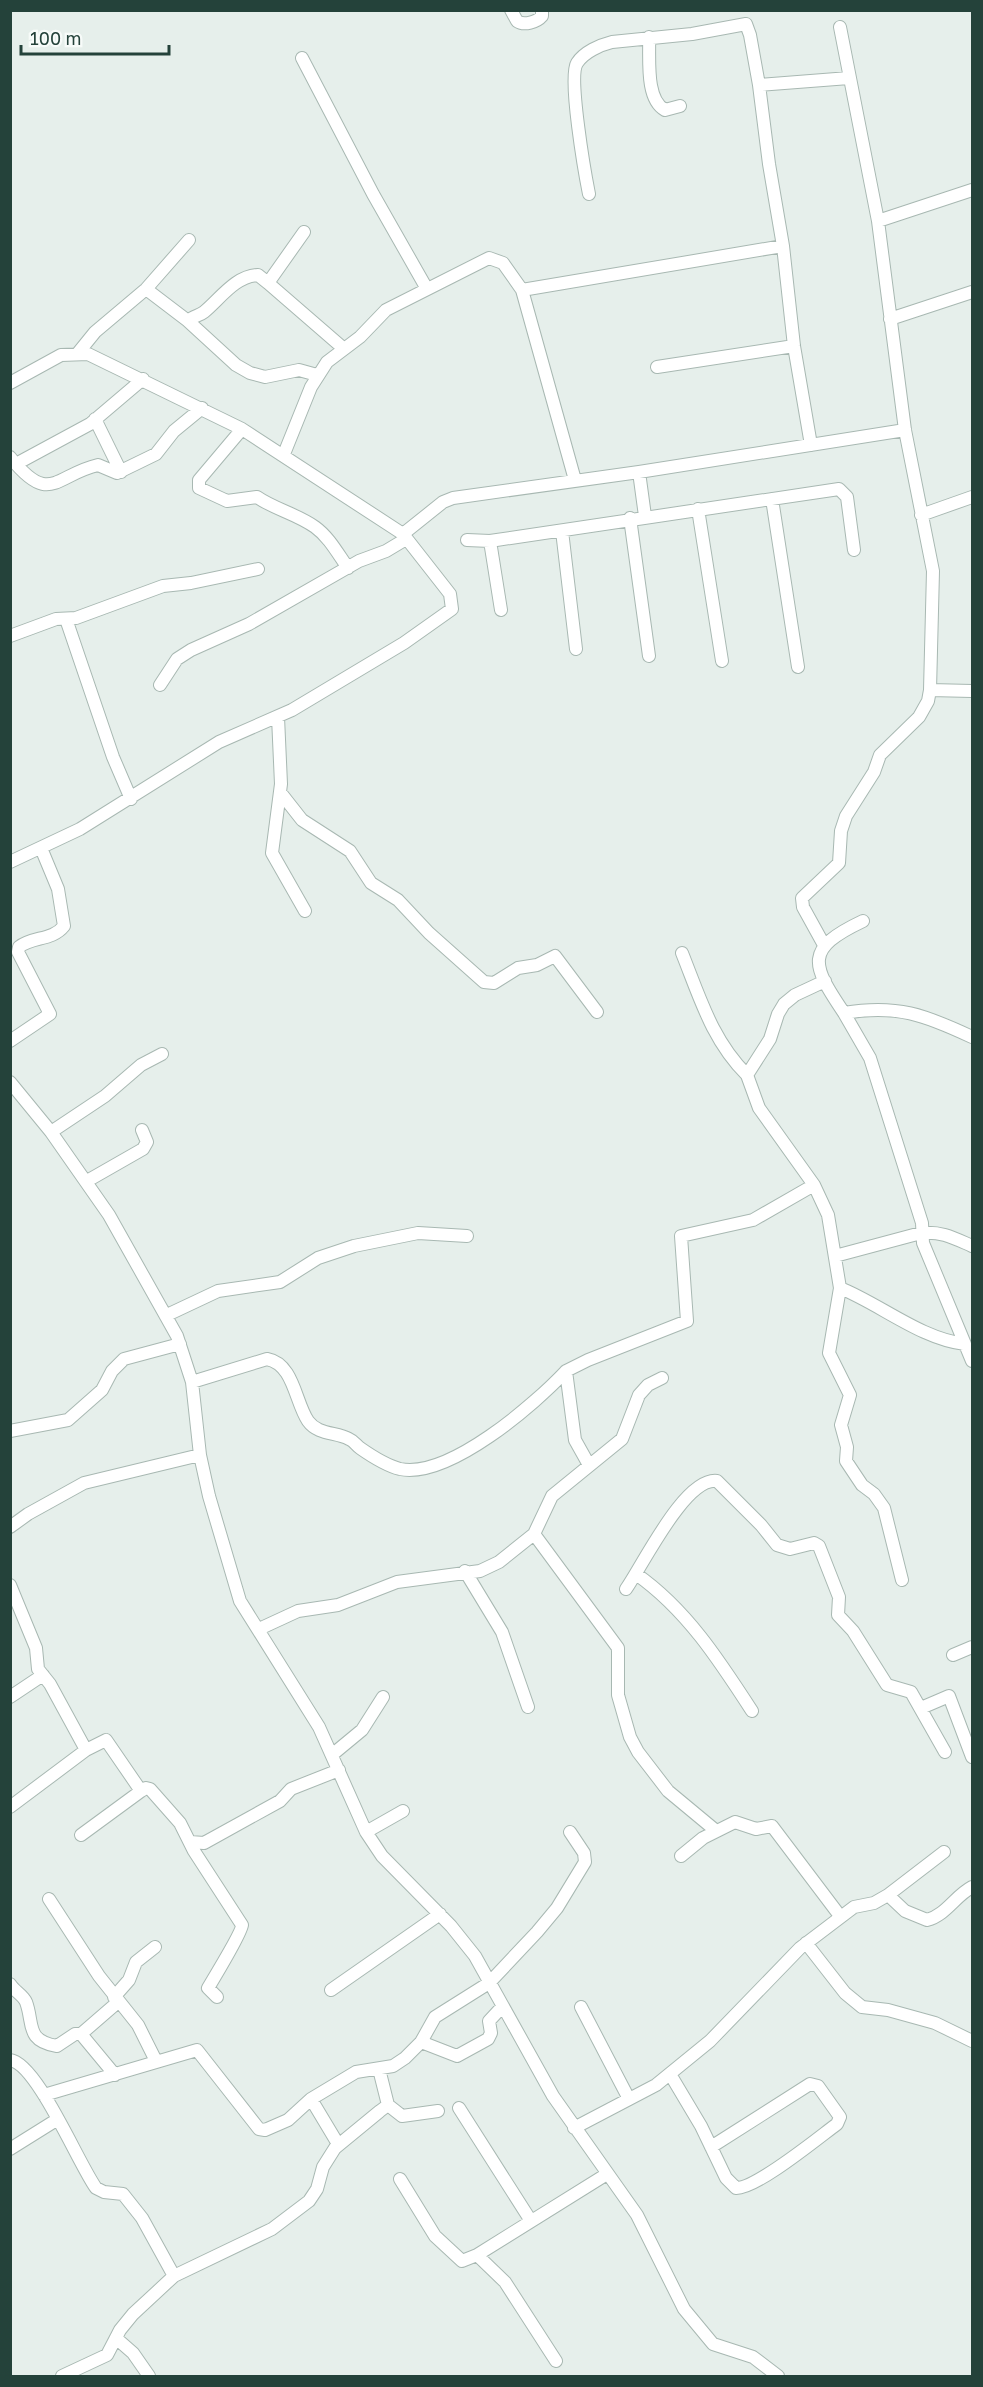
<svg xmlns="http://www.w3.org/2000/svg" width="983" height="2387" viewBox="0 0 983 2387" font-family="'Golos Text',sans-serif">
<style>
.lines{fill:none;stroke-linecap:round;stroke-linejoin:round}
.minor-casing{stroke:#a8b8b2;stroke-width:14}
.minor{stroke:#fff;stroke-width:12}
</style>
<rect width="100%" height="100%" fill="#e6efeb"/>
<g class="lines">
<!-- minor casing -->
<g class="minor-casing">
<path id="minor" d="M511,10L517,21C524,26 537,22 542,16V10
M840,27L878,221
M649,37C650,58 645,99 665,110L680,106
M302,58L373,194L427,289
M759,85L849,78
M589,194C585,174 568,77 577,63C584,52 600,45 612,42L692,34L746,24L750,35L759,85L769,164L783,246L794,346L811,445
M304,232L268,283L343,348
M146,289L188,321L236,365L250,373L265,377L299,370L317,375
M890,319L972,292
M188,321C193,316 199,316 204,312C220,299 235,276 258,275L268,283
M78,353L95,332L146,289L189,240
M657,367L794,346
M10,383L61,355L88,354L242,429L403,534L443,502L453,498L639,472L905,430
M95,419L121,472
M242,429L199,480V488L227,501L257,497C274,509 297,514 315,527C329,537 338,554 348,568
M284,454L311,387L327,362L360,337L386,310L489,258L503,263L522,290
M10,457C50,507 55,475 98,465L117,473L156,454L174,431L202,408
M16,464L90,424L143,379
M639,472L645,516
M575,480L522,290L783,246
M772,499L798,667
M698,509L722,661
M921,515L972,497
M630,518L649,656
M562,531L576,649
M467,540L490,541L839,489L847,497L854,550
M490,541L501,610
M66,619L113,757L131,799
M10,636L56,619L76,618L163,586L191,583L258,569
M160,685L177,659L191,650L249,624L359,561L386,551L406,539
M930,690L972,691
M278,717L281,784L272,853L305,911
M280,792L302,820L350,851L371,883L398,900L429,933L484,982L494,983L518,968L537,965L555,956L597,1012
M10,862L80,829L219,742L292,710L404,643L452,609L450,594L403,534
M863,921C804,949 811,964 844,1013C897,1004 925,1015 972,1037
M824,945L803,907L802,898L839,863L841,831L846,816L874,772L880,755L919,717L928,701L930,690L933,571L905,430L878,221L972,190
M682,953C700,998 712,1040 747,1075
M825,981L795,995L784,1004L778,1014L770,1039L747,1075L759,1108L814,1185L828,1215L840,1288L829,1353L850,1395L841,1425L847,1447L846,1461L862,1485L874,1494L884,1508L902,1580
M844,1013L870,1058L922,1223L923,1243L972,1361
M10,1041L50,1014L18,952L19,947C33,936 52,941 64,926L58,889L41,848
M10,1082L51,1132L109,1215L177,1336L192,1382L200,1455L209,1496L240,1601L319,1727L366,1832L382,1856L451,1926L475,1956L553,2096L637,2215L684,2309L713,2344L753,2357L778,2376
M51,1132L105,1096L141,1065L162,1054
M87,1181L143,1149L147,1142L142,1130
M835,1256L921,1233C942,1231 954,1238 972,1246
M840,1288C880,1304 921,1339 965,1344
M167,1315L218,1291L280,1282L318,1258L354,1246L418,1233L467,1236
M192,1382L267,1359C294,1364 295,1402 308,1421C318,1435 336,1432 349,1439C354,1441 356,1445 360,1448C370,1455 388,1466 400,1469C449,1479 535,1404 566,1371
M10,1431L68,1420L102,1390L112,1371L124,1359L180,1344
M589,1465L575,1440L566,1371L588,1360L687,1321L681,1236L753,1220L814,1185
M10,1527L28,1514L84,1483L200,1455
M534,1534L618,1648V1695L630,1737L638,1752L668,1791L715,1830
M465,1571L502,1632L528,1707
M636,1574C686,1609 719,1660 752,1711
M10,1585L36,1648L38,1669L50,1684L86,1750
M626,1589C643,1565 685,1477 717,1481L761,1525L777,1545L790,1549L814,1543L819,1546L839,1597L838,1615L853,1631L887,1685L911,1692L945,1752
M259,1629L298,1611L338,1605L397,1582L480,1571L499,1562L534,1534L552,1496L622,1439L639,1395L648,1385L662,1378
M953,1655L972,1647
M10,1697L43,1675
M921,1708L949,1696L972,1757
M333,1754L362,1730L383,1697
M10,1807L86,1750L106,1740L141,1791L146,1788L150,1789L180,1823L194,1851L242,1925C242,1932 214,1978 208,1988L217,1997
M366,1832L403,1811
M81,1835L141,1791
M190,1842L204,1843L280,1801L291,1789L339,1770
M681,1856L703,1838L735,1822L756,1829L772,1826L840,1916
M888,1895L905,1911L927,1920C946,1915 955,1896 972,1887
M49,1899L99,1976L138,2025L156,2061
M806,1943L845,1993L862,2007L888,2010L935,2023L972,2041
M10,1984C14,1991 23,1995 26,2002C34,2023 25,2041 57,2046L75,2034H81L115,2075
M331,1990L440,1914
M114,1997L129,1980L136,1962L155,1947
M581,2007L629,2099
M81,2034L118,2002
M421,2042L457,2056L488,2039L491,2033L489,2021L502,2007
M10,2060C37,2063 79,2165 96,2188L104,2192L123,2194L142,2218L174,2276
M379,2069L388,2105
M670,2074L701,2126L726,2178L736,2188C756,2189 818,2138 837,2124L840,2117L818,2086L810,2084L711,2147
M44,2095L197,2050L259,2129L265,2130L288,2120L311,2099L356,2072L393,2066L405,2058L421,2042L435,2017L489,1983L537,1932L557,1908L585,1862L584,1853L570,1832
M311,2099L338,2144
M459,2108L531,2221
M574,2128L656,2085L710,2041L800,1948L854,1907L874,1903L888,1895L944,1852
M10,2149L58,2119
M400,2179L435,2236L462,2261L477,2255L607,2174
M477,2255L505,2282L556,2361
M117,2339L133,2353L149,2376
M62,2376L107,2355L120,2330L133,2314L174,2276L272,2229L309,2201L317,2189L323,2167L335,2148L380,2111L388,2105L402,2116L438,2111"/>
</g>
<!-- minor -->
<use href="#minor" class="minor"/>
</g>
<!-- border -->
<rect width="983" height="2387" fill="none" stroke="#24423a" stroke-width="24"/>
<!-- scale -->
<path d="M21 45v9h148v-9" fill="none" stroke="#24423a" stroke-width="3"/>
<text x="30" y="45" font-size="18" fill="#24423a" stroke="#f7fbf9" stroke-width="4.5" paint-order="stroke">100 m</text>
</svg>
